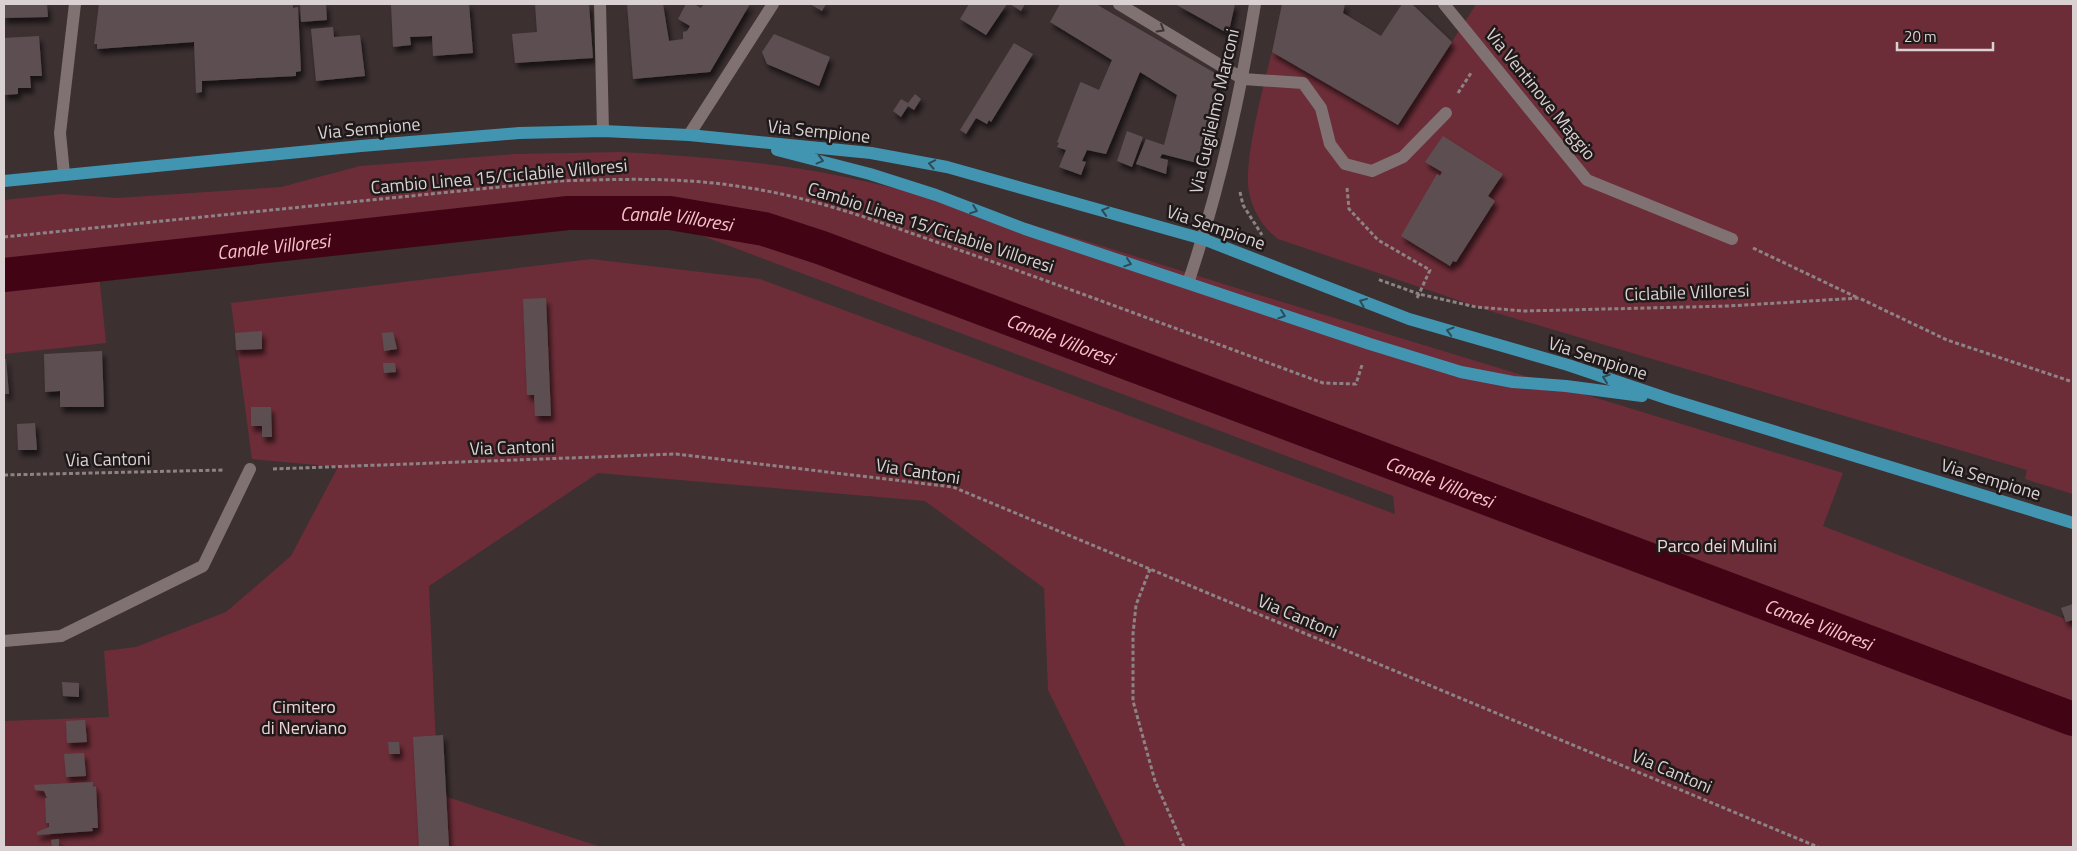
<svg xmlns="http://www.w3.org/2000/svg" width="2077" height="851" viewBox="0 0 2077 851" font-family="'Titillium Web',sans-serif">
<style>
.green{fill:#6d2d38}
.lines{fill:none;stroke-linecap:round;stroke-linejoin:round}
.canal{stroke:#420415;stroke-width:34}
.building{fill:#5d4f51;filter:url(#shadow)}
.path{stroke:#8d8384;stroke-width:3;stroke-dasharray:4 2.5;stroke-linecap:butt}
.service{stroke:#807273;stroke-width:12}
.minor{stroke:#807273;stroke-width:12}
.primary{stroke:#4295b1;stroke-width:12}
.oneway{stroke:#3c3435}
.oneway2{stroke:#2d4b56}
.labels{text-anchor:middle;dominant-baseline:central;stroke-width:5;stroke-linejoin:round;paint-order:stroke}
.street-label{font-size:18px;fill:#d9d1d2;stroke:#1f191a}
.park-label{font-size:18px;fill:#eed4d6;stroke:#1f191a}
.water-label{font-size:19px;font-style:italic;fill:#f6c3c8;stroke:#1f191a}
</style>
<defs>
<filter id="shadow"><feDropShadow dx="3" dy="5.5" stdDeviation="2.5" flood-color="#0009"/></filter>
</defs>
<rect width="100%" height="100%" fill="#3c3031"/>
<!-- green -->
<path class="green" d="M1473,4H2073V494L2025,479L2027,470L1490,311L1278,239C1262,227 1253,211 1249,192C1243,164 1264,83 1272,52L1398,125L1475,6Z
M620,152C692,156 764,161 835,175C974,203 1110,249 1246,291C1445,351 1644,413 1843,473L1823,526L2073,622V847H1126L1048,690L1044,588L925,501L598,473L429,586L438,794L601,847H441L439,817L440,847H4V721L109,717L104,651L136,647L226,612L291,556L338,467L252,459L231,303L591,259L760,279L1395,514L1393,496L618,204L416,221L97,254L106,343L4,354V200L62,194L117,198L281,187L360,166L515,154Z"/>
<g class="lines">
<!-- canal -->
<path class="canal" id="s1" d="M4,275L568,213H670L764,229L822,248L2073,719"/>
</g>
<!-- building -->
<path class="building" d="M4,4H47L48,17L4,18Z
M99,4H293V8L298,7L301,71L296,72V76L202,81V92L196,93L194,42L97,49V44H94Z
M300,4H326L327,20L301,22Z
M391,4H469L473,53L433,56L432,36L410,37L411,45L393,47Z
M535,4H589L593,58L515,63L512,34L537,32Z
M627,4H663L669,41L683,39V32L687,31L690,26L678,19L686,4H694L701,8L704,4H750L710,72L633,79Z
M810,4H826L822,11Z
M969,4H1007L986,35L960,19Z
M1010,4H1025L1021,11Z
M1060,4H1096L1220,76L1197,163L1162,154L1160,158L1168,160L1166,174L1136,164L1146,139L1164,145L1177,95L1140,72L1106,154L1087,150L1082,161L1086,162L1081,175L1059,167L1066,150L1057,147L1059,143L1057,142L1080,83L1081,82L1099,90L1112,60L1050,22Z
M1175,4H1235L1229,31L1227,33Z
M1282,4H1345L1343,13L1381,36L1402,4H1412L1452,42L1398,125L1272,52Z
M333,27L334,37L360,35L365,76L316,81L311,29Z
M774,34L830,57L819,86L767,64L762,52Z
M39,36L42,76H30L31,88H18V94L4,95V38Z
M1014,43L1033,54L991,122L989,120L987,124L976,118L966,134L960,130Z
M915,94L921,99L914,110L908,106L901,117L893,111L901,99L908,103Z
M1127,131L1143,137L1132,167L1117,161Z
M1443,136L1503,174L1488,196L1495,201L1456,262L1453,261L1450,266L1401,236L1437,174L1440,176L1442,172L1425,162Z
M546,298L551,416H535L534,395H527L523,299Z
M262,331V349L236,350L235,333Z
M393,332L397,349L384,351L382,333Z
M102,351L104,407H60V391L45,392L44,354Z
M4,359H6L9,394H4Z
M383,363H395L396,372L384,373Z
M251,407H271L272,437H262V426H251Z
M35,423L37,450H18L17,424Z
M2073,604V620L2066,622L2061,608Z
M62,682L79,683V697L63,696Z
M85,720L87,742L67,743L66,721Z
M443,735L449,847H419L413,737Z
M388,742H399L400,754H389Z
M84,753L86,776L66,777L64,754Z
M93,782V787L96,786L98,828H92L93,831L37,835V832L49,827V823H46L45,798H47L44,791L35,790L34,785Z
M59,839V847H52L51,840Z"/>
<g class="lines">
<!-- path -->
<path class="path" d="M1458,93L1471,73
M1347,188L1349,209L1378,240L1430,270L1419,294L1377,279
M1240,192L1243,205L1262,235
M4,237L559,181C621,179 682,177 743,187C819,198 890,226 962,251C1083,293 1203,339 1323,383L1356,384L1362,365
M1753,248L1858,298
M1417,298L1419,294L1476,307L1524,311L1729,306L1859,298L1947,340L2073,382
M273,469L676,454L953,487L1818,847
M4,475L224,470
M1150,569L1136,605L1133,634V701L1155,781L1184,847"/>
<!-- service -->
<path class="service" d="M1243,79L1303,83L1321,108L1330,144L1345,164L1372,171L1403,157L1446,113"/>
<!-- minor -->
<path class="minor" d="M600,4L603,131
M1119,4L1243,79
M1444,4L1587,180L1732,239
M689,135L773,4
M64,174L60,133L75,4
M1188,283C1218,194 1240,97 1255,4
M4,641L61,636L203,566L250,469"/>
<!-- primary -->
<path class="primary" d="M777,150L870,174L936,195L1025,229L1370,344L1461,372L1513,382L1566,386L1642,396
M4,181L361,146L519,133L603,131L689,135L871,153L947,167L1203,239L1409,319L1568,365L1669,399L2073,523"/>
</g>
<!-- one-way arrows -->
<defs><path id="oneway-chevron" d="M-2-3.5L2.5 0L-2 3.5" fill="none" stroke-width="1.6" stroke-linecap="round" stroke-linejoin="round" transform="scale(1.25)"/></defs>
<use class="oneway" href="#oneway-chevron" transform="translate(1161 29) rotate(31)"/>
<g class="oneway2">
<use href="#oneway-chevron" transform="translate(820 160) rotate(15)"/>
<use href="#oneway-chevron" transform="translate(932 164) rotate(-169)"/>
<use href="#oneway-chevron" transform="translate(974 210) rotate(21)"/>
<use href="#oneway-chevron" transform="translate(1105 211) rotate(-164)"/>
<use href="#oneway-chevron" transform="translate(1128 263) rotate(18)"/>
<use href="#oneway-chevron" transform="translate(1363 302) rotate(-158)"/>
<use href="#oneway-chevron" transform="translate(1282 315) rotate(19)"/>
<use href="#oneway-chevron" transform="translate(1450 331) rotate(-164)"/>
<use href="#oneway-chevron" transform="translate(1606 378) rotate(-161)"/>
</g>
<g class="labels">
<!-- street labels -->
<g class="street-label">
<text transform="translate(1541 94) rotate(51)">Via Ventinove Maggio</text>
<text transform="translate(1214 111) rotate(-77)">Via Guglielmo Marconi</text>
<text transform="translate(369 128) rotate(-5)">Via Sempione</text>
<text transform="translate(819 131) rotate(6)">Via Sempione</text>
<text transform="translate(499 176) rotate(-5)">Cambio Linea 15/Ciclabile Villoresi</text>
<text transform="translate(931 227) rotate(18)">Cambio Linea 15/Ciclabile Villoresi</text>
<text transform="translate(1216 227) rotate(19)">Via Sempione</text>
<text transform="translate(1687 292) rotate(-2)">Ciclabile Villoresi</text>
<text transform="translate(1598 358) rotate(18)">Via Sempione</text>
<text transform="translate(512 447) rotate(-2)">Via Cantoni</text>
<text transform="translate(108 459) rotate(-1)">Via Cantoni</text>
<text transform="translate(918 471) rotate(9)">Via Cantoni</text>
<text transform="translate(1991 479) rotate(17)">Via Sempione</text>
<text transform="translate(1298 616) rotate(23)">Via Cantoni</text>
<text transform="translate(1672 771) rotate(23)">Via Cantoni</text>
</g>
<!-- park labels -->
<g class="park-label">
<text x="1717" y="545">Parco dei Mulini</text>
<text x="304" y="706">Cimitero<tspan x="304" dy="21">di Nerviano</tspan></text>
</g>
<!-- water labels -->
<g class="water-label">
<text stroke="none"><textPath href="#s1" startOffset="676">Canale Villoresi</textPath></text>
<text stroke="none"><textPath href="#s1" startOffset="271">Canale Villoresi</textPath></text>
<text stroke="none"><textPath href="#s1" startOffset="1081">Canale Villoresi</textPath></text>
<text stroke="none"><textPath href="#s1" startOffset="1486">Canale Villoresi</textPath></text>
<text stroke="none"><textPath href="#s1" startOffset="1891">Canale Villoresi</textPath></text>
</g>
</g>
<!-- border -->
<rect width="2077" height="851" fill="none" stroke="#d9d1d2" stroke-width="10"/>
<!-- scale -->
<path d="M1897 42v8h96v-8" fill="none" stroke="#d9d1d2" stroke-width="2.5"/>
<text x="1904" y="42" font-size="15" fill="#d9d1d2" stroke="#1f191a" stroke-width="4" paint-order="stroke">20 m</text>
</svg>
